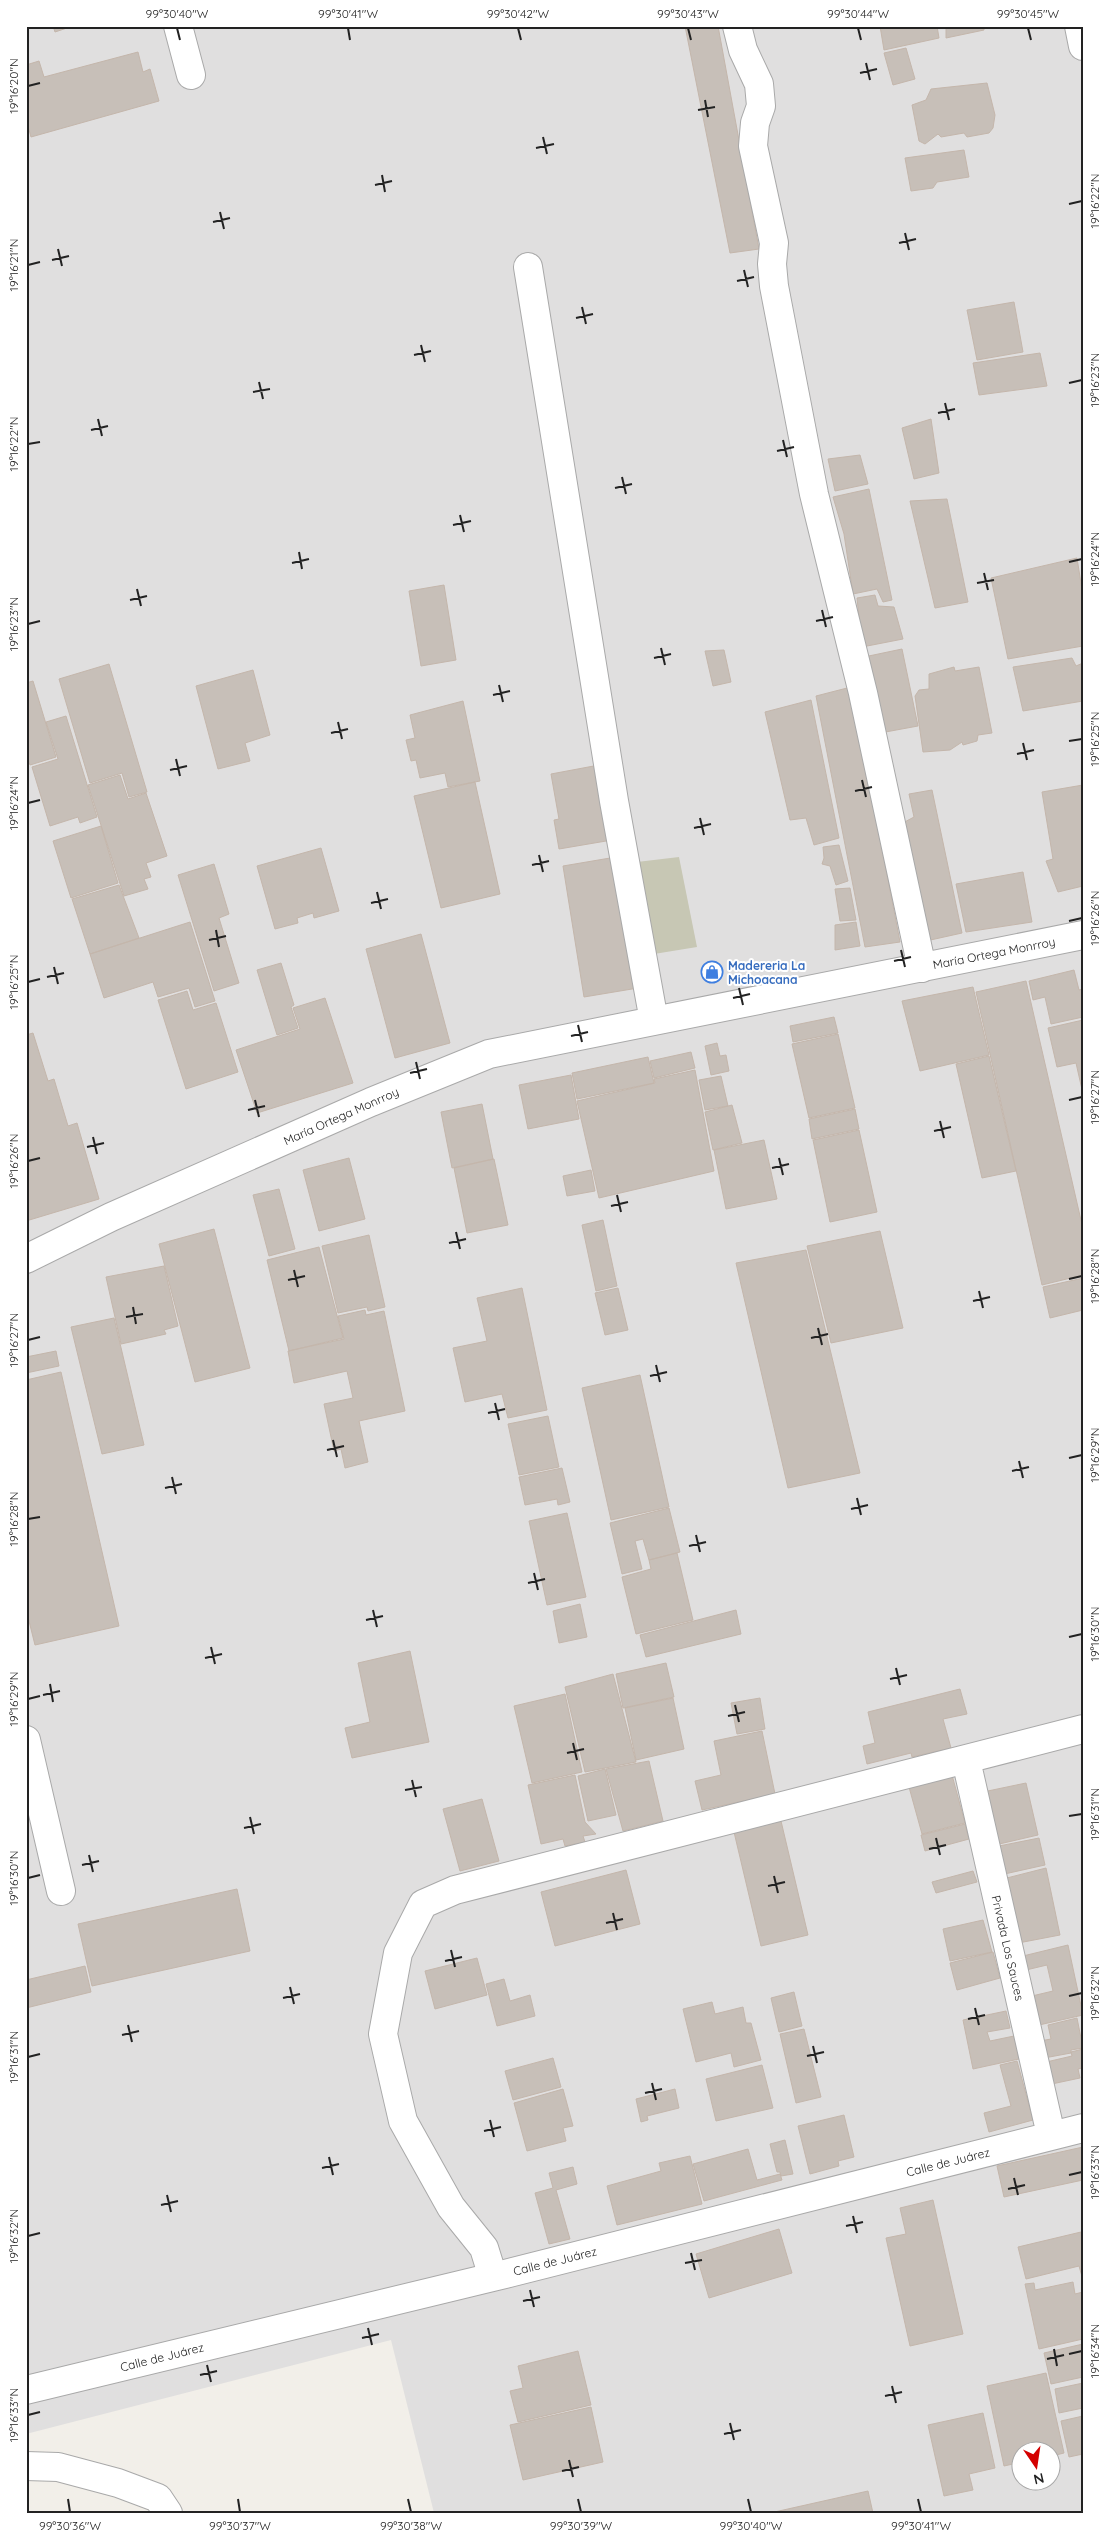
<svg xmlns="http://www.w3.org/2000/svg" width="1109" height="2539" viewBox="0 0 1109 2539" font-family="Quicksand,sans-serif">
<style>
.residential{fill:#e0dfdf;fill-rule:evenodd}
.construction{fill:#c7c7b4}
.building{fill:#c7bfb8;stroke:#c4b6ab}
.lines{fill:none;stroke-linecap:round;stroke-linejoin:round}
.minor-casing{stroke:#a9a9a9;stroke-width:30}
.minor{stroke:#fff;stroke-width:28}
.ticks{fill:none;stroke:#222;stroke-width:2}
.labels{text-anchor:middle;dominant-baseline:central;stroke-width:4;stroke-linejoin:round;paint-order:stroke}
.street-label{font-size:12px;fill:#222;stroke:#fff}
.shop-label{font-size:12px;font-weight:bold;fill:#366cbe;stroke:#fff;text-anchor:start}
.neatline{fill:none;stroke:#222;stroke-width:2}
.ticks-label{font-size:12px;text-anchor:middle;fill:#222}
</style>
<rect width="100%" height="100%" fill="#f2efe9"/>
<!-- residential -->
<path class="residential" d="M26,26H1083V2513H434L391,2340L26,2434ZM1022,2452H1052V2482H1022Z"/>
<!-- construction -->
<path class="construction" d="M679,857L697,947L654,954L637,862Z"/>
<!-- building -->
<path class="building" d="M53,26H73L55,32Z
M685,26H718L759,249L730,253Z
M880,26H937L939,38L884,50Z
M952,26H984V30L946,38V28Z
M906,48L915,79L893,85L884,53Z
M138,52L143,72L150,69L159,101L31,137L26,119V65L39,61L44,77Z
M987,83L995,115L993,128L989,133L967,137L964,133L941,137L938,134L925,144L919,141L912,105L926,100L931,89Z
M964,150L969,177L937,182L933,188L911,191L905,158Z
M1014,302L1023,352L977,360L967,310Z
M1040,353L1047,386L979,395L973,363Z
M931,419L939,473L914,479L902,428Z
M860,455L868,484L835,491L828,459Z
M869,489L892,600L883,602L877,589L853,594L844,534L833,497Z
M947,499L968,602L935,608L910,501Z
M1077,558L1083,596V646L1008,659L991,578Z
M444,585L456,660L421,666L409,591Z
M875,595L878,606L894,607L903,639L862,647L857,598Z
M902,649L918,726L880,733L864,657Z
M724,650L731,682L713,686L705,651Z
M1072,658L1076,666L1083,663V701L1023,711L1013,667Z
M109,664L147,792L129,797L122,773L90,783L59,679Z
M954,667L955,671L979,667L992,733L978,735L977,741L963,745L962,742L950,750L923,752L915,696L919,690L929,689V674Z
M253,670L270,735L245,743L250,761L218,769L196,686Z
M33,681L56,757L30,765L26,754V683Z
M851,687L900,942L865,947L816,696Z
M811,700L839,838L814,845L806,818L790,820L765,712Z
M463,701L480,781L448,787L445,773L420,778L416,760L411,761L406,740L415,738L410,715Z
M66,716L97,817L80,823L78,817L50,826L32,767L58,759L46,722Z
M599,765L612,840L559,849L554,820L559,819L551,774Z
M120,775L128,799L146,793L167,856L146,863L151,877L144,879L148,889L124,896L88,785Z
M475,782L500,894L441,908L414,796Z
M1083,785V886L1058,892L1046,861L1053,859L1042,792Z
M932,790L962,933L926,941L901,824L914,817L909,794Z
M101,826L118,883L71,898L53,841Z
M839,845L848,881L836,885L830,866L822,864L824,858L823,847Z
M321,848L339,911L314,918L313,913L297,918L298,923L275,929L257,866Z
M616,857L638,988L584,997L563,866Z
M214,864L229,914L219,918L239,983L214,991L178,875Z
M1023,872L1032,922L966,932L956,884Z
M119,885L139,938L90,954L72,899Z
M850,888L856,920L840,921L835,889Z
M190,922L215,1001L195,1007L189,988L158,997L153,982L104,998L90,954Z
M856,922L860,946L835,950V925Z
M421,934L450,1043L395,1058L366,949Z
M281,963L294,1005L291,1007L298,1028L277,1035L257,970Z
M1074,970L1079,990L1083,989V1017L1051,1024L1045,997L1033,1000L1029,981Z
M1026,981L1083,1229V1275L1042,1285L976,992Z
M973,987L989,1055L920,1071L902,1001Z
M187,991L193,1010L216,1003L238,1072L186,1089L158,1000Z
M325,998L353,1083L257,1113L236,1050L300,1029L293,1008Z
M834,1017L838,1033L793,1042L790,1026Z
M1083,1020V1094L1076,1063L1057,1067L1048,1028Z
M33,1033L48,1081L54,1079L68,1126L77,1123L99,1199L26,1221V1035Z
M838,1034L855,1108L809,1118L792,1044Z
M717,1043L720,1056L726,1055L729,1071L711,1075L705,1046Z
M691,1052L695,1068L654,1078L650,1061Z
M989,1056L1016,1171L982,1178L956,1064Z
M648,1057L654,1083L577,1099L572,1073Z
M695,1070L714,1171L599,1198L577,1101L655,1083L654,1079Z
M571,1075L579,1119L528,1129L519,1085Z
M721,1076L728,1106L705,1110L699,1080Z
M482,1104L493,1159L452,1168L441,1112Z
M732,1105L742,1143L713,1150L705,1112Z
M855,1109L859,1129L812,1139L809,1119Z
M859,1130L877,1212L830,1222L813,1140Z
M764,1140L777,1199L726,1209L714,1150Z
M349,1158L365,1219L319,1231L303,1170Z
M494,1159L508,1225L467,1233L454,1168Z
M591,1170L595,1191L567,1196L563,1176Z
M279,1189L295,1249L269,1256L253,1195Z
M603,1220L617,1286L596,1291L582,1225Z
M214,1229L250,1368L195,1382L159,1244Z
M880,1231L903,1328L831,1343L807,1246Z
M369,1235L385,1307L368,1311L367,1307L338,1313L322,1246Z
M319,1247L343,1338L289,1351L267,1260Z
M806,1250L860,1473L788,1488L736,1263Z
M164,1266L178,1326L164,1330L166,1334L121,1344L106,1277Z
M1083,1278V1310L1050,1318L1043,1287Z
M522,1288L547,1410L508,1418L502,1394L465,1402L453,1348L487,1341L477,1298Z
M618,1288L628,1330L605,1335L595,1293Z
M365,1310L366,1315L384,1311L405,1411L359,1421L368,1462L345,1468L341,1449L334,1451L324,1404L353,1398L347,1371L294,1383L288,1351L344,1339L338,1316Z
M114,1318L144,1445L102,1454L71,1327Z
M56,1351L59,1366L26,1373V1357Z
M61,1372L119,1626L35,1645L26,1609V1380Z
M640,1375L669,1507L611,1520L582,1388Z
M548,1416L559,1467L519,1475L508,1424Z
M562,1468L570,1502L558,1505L557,1499L525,1505L519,1477Z
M669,1508L680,1552L649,1560L643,1539L635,1541L642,1569L622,1574L610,1523Z
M567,1513L586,1597L547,1605L529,1521Z
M677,1553L693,1620L636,1634L622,1577L651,1569L649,1560Z
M580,1604L587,1637L559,1643L553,1611Z
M736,1610L741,1634L646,1657L640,1635Z
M410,1651L429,1742L352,1758L345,1728L370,1722L358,1663Z
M666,1663L674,1697L623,1708L616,1674Z
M613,1674L636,1762L585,1772L565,1687Z
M960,1689L967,1714L943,1719L951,1748L912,1757L911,1753L867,1764L863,1746L875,1743L868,1712Z
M565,1694L582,1772L532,1783L514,1706Z
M673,1698L684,1749L636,1760L625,1708Z
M760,1698L765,1729L737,1734L731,1703Z
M762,1731L775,1794L702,1810L695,1781L721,1775L714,1741Z
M649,1761L663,1821L623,1831L606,1769Z
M605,1769L616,1815L588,1821L578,1776Z
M575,1775L585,1822L596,1834L583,1836L585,1842L565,1846L563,1839L541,1844L528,1785Z
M952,1775L965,1823L922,1834L909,1787Z
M1026,1783L1038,1835L995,1845L983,1792Z
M482,1799L499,1861L460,1871L443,1809Z
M781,1821L808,1935L761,1946L734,1832Z
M965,1824L969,1839L925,1851L921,1835Z
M1039,1838L1045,1865L1000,1875L994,1847Z
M1046,1868L1060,1935L1013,1944L999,1880Z
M626,1870L640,1924L555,1946L541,1892Z
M973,1871L977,1882L936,1893L932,1882Z
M237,1889L250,1951L92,1986L78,1924Z
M983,1920L992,1952L950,1961L943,1929Z
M1068,1945L1083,2015L1039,2025L1032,1996L1053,1991L1047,1965L1026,1970L1023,1956Z
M993,1952L1000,1978L957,1990L950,1963Z
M477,1958L487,1995L435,2009L425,1971Z
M85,1966L91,1992L26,2008V1980Z
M504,1979L510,2001L530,1995L535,2016L497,2026L486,1984Z
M794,1992L802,2026L779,2032L771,1998Z
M712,2002L715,2014L743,2007L746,2023H751L761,2060L734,2067L731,2053L696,2062L683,2009Z
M1006,2011L1010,2028L987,2032L990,2041L1014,2036L1019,2059L973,2069L963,2020Z
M1077,2018L1083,2048L1071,2050V2053L1044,2058L1040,2041L1051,2039L1048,2025Z
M804,2029L821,2097L796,2103L780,2034Z
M1083,2049V2071L1082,2068L1078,2069L1080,2078L1047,2085L1042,2063L1072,2056L1071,2052Z
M553,2058L561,2087L513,2100L505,2071Z
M1017,2061L1033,2120L989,2132L984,2113L1011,2106L1000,2065Z
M762,2065L773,2108L716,2121L706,2079Z
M563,2089L573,2126L563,2128L566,2141L527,2151L514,2103Z
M675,2089L679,2108L647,2116L648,2120L641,2122L636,2099Z
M844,2115L854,2157L838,2161L839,2166L810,2174L798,2126Z
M785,2140L793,2174L781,2176L780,2172H777L770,2144Z
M1083,2147V2180L1004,2197L997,2166Z
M748,2149L757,2180L780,2174L782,2180L704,2201L693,2164Z
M690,2156L702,2204L617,2225L607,2186L661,2171L659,2163Z
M573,2167L577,2184L556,2190L570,2239L549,2244L535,2193L553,2188L549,2173Z
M933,2200L963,2334L910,2346L886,2238L906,2234L900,2208Z
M779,2229L792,2273L709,2298L696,2254Z
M1081,2232L1083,2280L1079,2266L1026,2279L1018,2247Z
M1073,2282L1075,2294L1083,2292V2339L1039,2349L1025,2284L1034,2283L1035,2290Z
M1083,2344V2377L1051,2384L1044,2353Z
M578,2351L591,2405L518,2422L510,2391L523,2388L518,2366Z
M1046,2373L1064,2453L1052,2456V2452H1022V2462L1004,2466L987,2386Z
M1083,2383V2408L1059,2413L1055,2389Z
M591,2407L603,2462L523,2480L510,2425Z
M983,2413L995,2468L969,2474L973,2490L944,2496L928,2425Z
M1083,2416V2454L1069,2457L1061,2421Z
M868,2491L873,2513H770Z"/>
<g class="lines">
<!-- minor casing -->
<g class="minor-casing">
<path id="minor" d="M178,26L191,75
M737,26L743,50L759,84L761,106L755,123L753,146L774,243L772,264L774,286L814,494L863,693L922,968
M1079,26L1083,46
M528,267L614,801L654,1021
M26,1259L111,1217L371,1102L489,1054L1083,935
M26,1740L61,1891
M966,1760L1051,2135
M493,2277L484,2248L451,2207L403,2121L383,2034L398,1953L423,1904L455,1890L1083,1729
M26,2390L493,2277L1083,2128
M26,2466L58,2467L118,2483L158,2498L168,2513"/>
</g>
<!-- minor -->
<use href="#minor" class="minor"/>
</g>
<!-- ticks -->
<path class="ticks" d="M177,28L180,40M348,28L350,40M518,28L521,40M688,28L691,40M858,28L861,40M1028,28L1031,40M866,63L870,80M860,73L877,69M28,86L40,83M705,100L708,117M698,110L715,107M543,137L547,154M536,148L554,144M382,175L385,192M375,185L392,181M1069,204L1082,201M220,212L224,229M213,222L230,218M905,233L909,250M899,243L916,239M58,249L62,266M52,260L69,256M28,265L40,262M744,270L748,287M737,281L754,277M582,307L586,324M576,318L593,314M421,345L425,362M414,355L431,351M259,382L263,399M1069,383L1082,380M253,392L270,389M945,403L949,420M938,413L955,409M98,419L102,436M91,430L108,426M783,440L787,457M28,444L40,442M777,451L794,447M622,477L626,494M615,488L632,484M460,515L464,532M453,525L471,521M299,552L302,569M1069,562L1082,559M292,563L309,559M984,573L988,590M977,583L994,580M137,589L141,606M130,600L147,596M822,610L826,627M816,621L833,617M28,624L40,621M661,648L665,665M654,658L671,654M499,685L503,702M493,695L510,691M338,722L342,739M331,733L348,729M1069,741L1082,739M1023,743L1027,760M1017,754L1034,750M176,759L180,776M170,770L187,766M862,780L866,797M855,791L872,787M28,803L40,800M700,818L704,835M694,828L711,824M539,855L543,872M532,865L549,861M377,892L381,909M371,903L388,899M1069,921L1082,918M216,930L219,947M209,940L226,936M901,950L905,967M894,961L911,957M54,967L58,984M47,977L64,973M28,982L40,979M739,988L743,1005M733,998L750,994M578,1025L582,1042M571,1036L588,1032M416,1062L420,1079M410,1073L427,1069M255,1100L259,1117M1069,1100L1082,1097M248,1110L265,1106M940,1121L944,1138M934,1131L951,1127M93,1137L97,1154M87,1147L104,1143M779,1158L783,1175M28,1161L40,1158M772,1168L789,1164M617,1195L621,1212M611,1206L628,1202M456,1232L460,1249M449,1243L466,1239M294,1270L298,1287M1069,1279L1082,1276M288,1280L305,1276M979,1291L983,1308M973,1301L990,1297M133,1307L136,1324M126,1317L143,1314M818,1328L822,1345M811,1338L828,1334M28,1340L40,1337M656,1365L660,1382M650,1376L667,1372M495,1403L499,1420M488,1413L505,1409M333,1440L337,1457M327,1450L344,1446M1069,1458L1082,1455M1019,1461L1023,1478M1012,1471L1029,1467M172,1477L176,1494M165,1488L182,1484M857,1498L861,1515M851,1509L868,1505M28,1519L40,1517M696,1535L700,1552M689,1546L706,1542M534,1573L538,1590M528,1583L545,1579M373,1610L377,1627M366,1620L383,1616M1069,1637L1082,1634M211,1647L215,1664M205,1658L222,1654M896,1668L900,1685M890,1679L907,1675M50,1684L53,1702M43,1695L60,1691M28,1699L40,1696M735,1705L739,1722M728,1716L745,1712M573,1743L577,1760M567,1753L584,1749M412,1780L416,1797M405,1790L422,1787M1069,1816L1082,1814M250,1817L254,1834M244,1828L261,1824M936,1838L940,1855M929,1849L946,1845M89,1855L93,1872M82,1865L99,1861M774,1876L778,1893M28,1878L40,1875M768,1886L785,1882M613,1913L617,1930M606,1923L623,1919M451,1950L455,1967M445,1961L462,1957M290,1987L294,2004M1069,1996L1082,1993M283,1998L300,1994M975,2008L979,2025M968,2019L985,2015M128,2025L132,2042M122,2035L139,2031M813,2046L817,2063M807,2056L824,2052M28,2057L40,2054M652,2083L656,2100M645,2093L662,2089M490,2120L494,2137M484,2131L501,2127M329,2157L333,2175M322,2168L339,2164M1069,2175L1082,2172M1014,2178L1018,2195M1008,2189L1025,2185M167,2195L171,2212M161,2205L178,2201M853,2216L857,2233M846,2226L863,2222M28,2236L40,2233M691,2253L695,2270M685,2263L702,2260M530,2290L534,2307M523,2301L540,2297M368,2328L372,2345M362,2338L379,2334M1054,2349L1057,2366M1069,2354L1082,2351M1047,2359L1064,2355M207,2365L211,2382M200,2375L217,2371M892,2386L896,2403M885,2396L902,2392M28,2415L40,2412M730,2423L734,2440M724,2434L741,2430M569,2460L573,2477M562,2471L579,2467M68,2499L70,2512M238,2499L240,2512M408,2499L411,2512M578,2499L581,2512M748,2499L751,2512M918,2499L921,2512"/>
<!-- icons -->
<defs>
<g id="shop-ring" transform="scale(1.125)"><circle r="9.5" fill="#fff" stroke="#3f7fe0" stroke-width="1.5"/><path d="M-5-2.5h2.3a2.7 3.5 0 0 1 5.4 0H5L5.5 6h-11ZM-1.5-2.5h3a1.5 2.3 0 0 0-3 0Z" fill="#3f7fe0"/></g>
</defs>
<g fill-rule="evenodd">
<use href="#shop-ring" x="712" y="972"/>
</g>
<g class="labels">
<!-- street labels -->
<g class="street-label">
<text transform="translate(994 953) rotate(-11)">María Ortega Monrroy</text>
<text transform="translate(341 1116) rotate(-24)">María Ortega Monrroy</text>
<text transform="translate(1008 1948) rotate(77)">Privada Los Sauces</text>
<text transform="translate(948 2162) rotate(-14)">Calle de Juárez</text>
<text transform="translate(555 2261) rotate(-14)">Calle de Juárez</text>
<text transform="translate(162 2357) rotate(-14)">Calle de Juárez</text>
</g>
<!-- shop labels -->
<g class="shop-label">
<text x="728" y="965">Madereria La<tspan x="728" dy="14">Michoacana</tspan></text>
</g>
</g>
<!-- border -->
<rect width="1109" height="2539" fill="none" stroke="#ffffff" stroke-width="55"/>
<!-- north arrow -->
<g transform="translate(1036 2466) rotate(167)"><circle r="24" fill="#ffffff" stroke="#a7a7a7"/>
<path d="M0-4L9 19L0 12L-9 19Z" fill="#d40000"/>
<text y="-8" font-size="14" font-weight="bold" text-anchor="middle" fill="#222222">N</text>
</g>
<rect x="28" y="28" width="1054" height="2484" class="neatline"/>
<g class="ticks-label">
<text x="177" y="18">99°30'40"W</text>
<text x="348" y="18">99°30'41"W</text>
<text x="518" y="18">99°30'42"W</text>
<text x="688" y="18">99°30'43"W</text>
<text x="858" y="18">99°30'44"W</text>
<text x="1028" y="18">99°30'45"W</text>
<text transform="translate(14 86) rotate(-90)" y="4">19°16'20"N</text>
<text transform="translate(1095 201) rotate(-90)" y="4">19°16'22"N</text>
<text transform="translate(14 265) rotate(-90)" y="4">19°16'21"N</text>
<text transform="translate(1095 380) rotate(-90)" y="4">19°16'23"N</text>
<text transform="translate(14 444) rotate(-90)" y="4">19°16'22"N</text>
<text transform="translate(1095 559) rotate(-90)" y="4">19°16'24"N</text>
<text transform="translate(14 624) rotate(-90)" y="4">19°16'23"N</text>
<text transform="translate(1095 739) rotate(-90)" y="4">19°16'25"N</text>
<text transform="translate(14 803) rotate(-90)" y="4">19°16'24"N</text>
<text transform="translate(1095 918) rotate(-90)" y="4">19°16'26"N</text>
<text transform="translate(14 982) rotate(-90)" y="4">19°16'25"N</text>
<text transform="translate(1095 1097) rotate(-90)" y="4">19°16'27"N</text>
<text transform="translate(14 1161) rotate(-90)" y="4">19°16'26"N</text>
<text transform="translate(1095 1276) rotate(-90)" y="4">19°16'28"N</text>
<text transform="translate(14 1340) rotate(-90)" y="4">19°16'27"N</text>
<text transform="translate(1095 1455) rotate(-90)" y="4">19°16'29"N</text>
<text transform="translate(14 1519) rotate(-90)" y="4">19°16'28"N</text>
<text transform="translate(1095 1634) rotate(-90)" y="4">19°16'30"N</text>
<text transform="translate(14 1699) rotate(-90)" y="4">19°16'29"N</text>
<text transform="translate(1095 1814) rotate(-90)" y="4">19°16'31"N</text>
<text transform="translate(14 1878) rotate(-90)" y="4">19°16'30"N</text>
<text transform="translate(1095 1993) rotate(-90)" y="4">19°16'32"N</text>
<text transform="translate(14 2057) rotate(-90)" y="4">19°16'31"N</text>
<text transform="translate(1095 2172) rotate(-90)" y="4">19°16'33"N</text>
<text transform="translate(14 2236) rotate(-90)" y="4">19°16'32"N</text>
<text transform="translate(1095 2351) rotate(-90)" y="4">19°16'34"N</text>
<text transform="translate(14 2415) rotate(-90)" y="4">19°16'33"N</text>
<text x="70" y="2530">99°30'36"W</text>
<text x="240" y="2530">99°30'37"W</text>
<text x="411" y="2530">99°30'38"W</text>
<text x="581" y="2530">99°30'39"W</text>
<text x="751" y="2530">99°30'40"W</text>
<text x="921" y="2530">99°30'41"W</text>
</g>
</svg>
